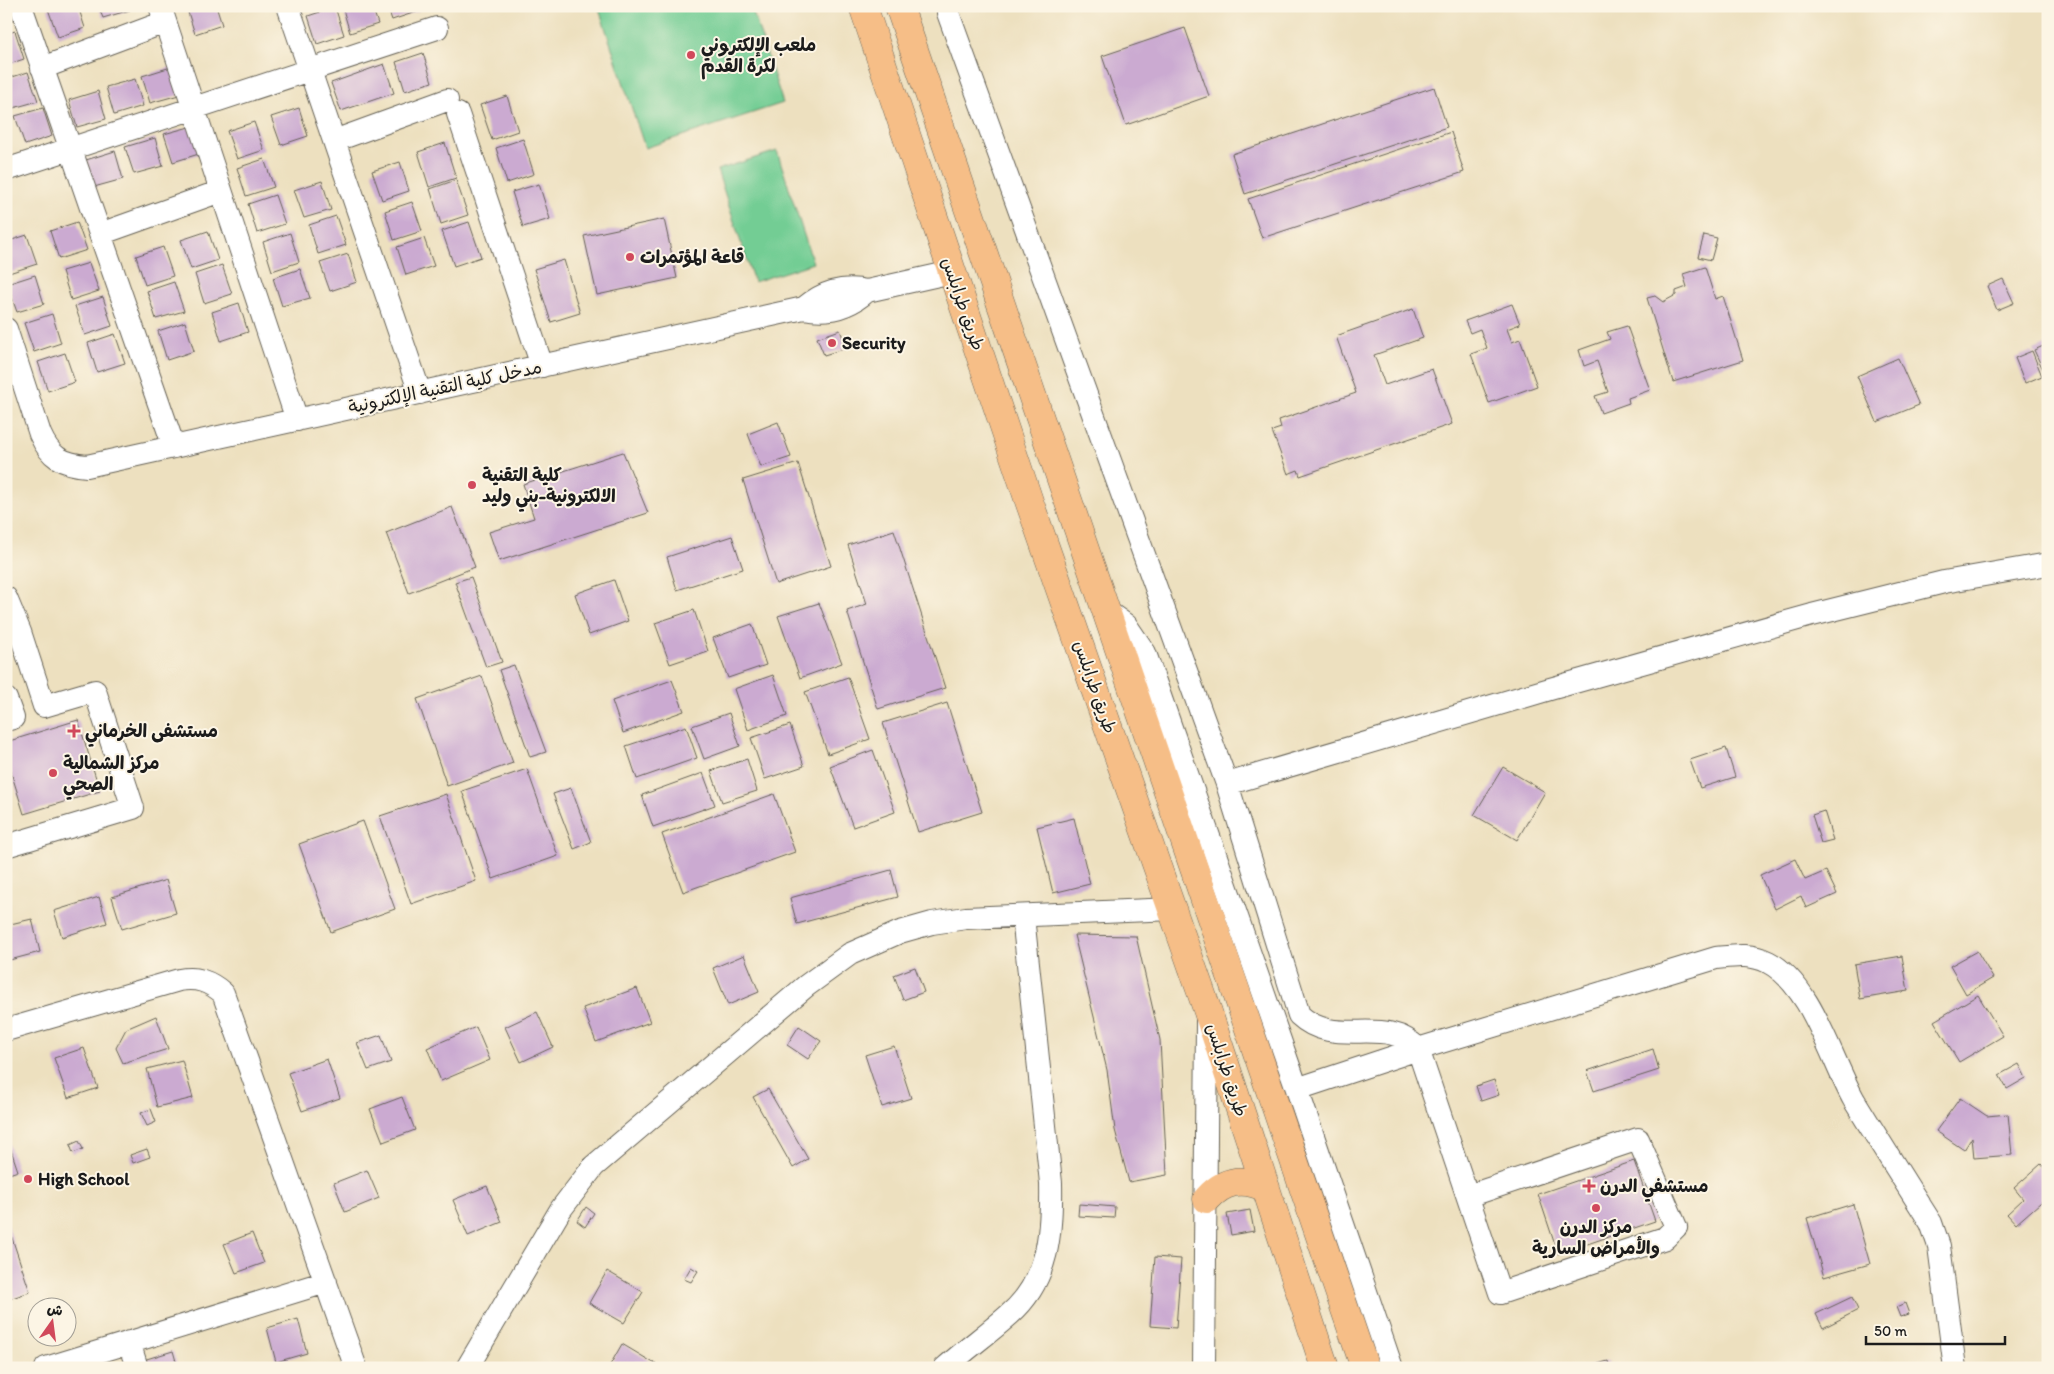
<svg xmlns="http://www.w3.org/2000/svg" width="2054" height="1374" viewBox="0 0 2054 1374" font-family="Itim,'Playpen Sans Arabic',sans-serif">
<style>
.green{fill:#73cd94;stroke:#487458}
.building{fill:#cbaad1}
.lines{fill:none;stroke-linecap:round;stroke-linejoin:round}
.minor-casing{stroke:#656155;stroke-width:24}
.highway-casing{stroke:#656155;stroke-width:29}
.minor{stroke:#fff;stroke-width:22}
.highway{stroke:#f6be87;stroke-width:28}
.poi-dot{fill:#d1495b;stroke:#fcf5e5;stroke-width:2}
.labels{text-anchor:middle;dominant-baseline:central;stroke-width:4;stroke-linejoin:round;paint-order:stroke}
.poi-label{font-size:18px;font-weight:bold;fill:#1c1c1c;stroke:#fcf5e5;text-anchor:start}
.street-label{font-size:18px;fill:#1c1c1c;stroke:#fcf5e5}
</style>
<rect width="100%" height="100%" fill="#fcf5e5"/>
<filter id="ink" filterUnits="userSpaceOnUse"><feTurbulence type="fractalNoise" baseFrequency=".02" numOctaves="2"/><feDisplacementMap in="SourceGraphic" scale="10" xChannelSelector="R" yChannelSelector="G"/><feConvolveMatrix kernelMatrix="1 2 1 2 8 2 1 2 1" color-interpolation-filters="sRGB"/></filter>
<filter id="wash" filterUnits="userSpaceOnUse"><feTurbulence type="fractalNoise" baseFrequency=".0096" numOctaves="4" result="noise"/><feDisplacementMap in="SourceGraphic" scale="20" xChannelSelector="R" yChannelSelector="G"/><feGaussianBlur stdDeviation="1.12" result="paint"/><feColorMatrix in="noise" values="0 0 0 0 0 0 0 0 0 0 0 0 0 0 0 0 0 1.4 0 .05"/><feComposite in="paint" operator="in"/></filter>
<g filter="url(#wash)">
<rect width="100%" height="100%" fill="#ede0bf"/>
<!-- green -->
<path class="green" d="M598,6H751L783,103L645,148Z
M777,151L813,263L754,282L717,170Z"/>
<g id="blocks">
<!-- building -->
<path class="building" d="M56,6H78L85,28L58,37L48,9Z
M98,6H129L130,10L103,18Z
M186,6H216L222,25L195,34Z
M342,6H372L378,24L350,33Z
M387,6H417L419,11L392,20Z
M335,7L344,35L317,44L308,16Z
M1185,28L1209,96L1126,125L1102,56Z
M15,31L24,59L6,65V34Z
M423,53L432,82L405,91L396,62Z
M384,64L394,93L341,111L331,83Z
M171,67L179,95L150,103L142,76Z
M28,72L38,101L10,109L6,97V79Z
M135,79L143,106L114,115L106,87Z
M1434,87L1447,127L1245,194L1232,154Z
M98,91L106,119L77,127L69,100Z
M507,96L518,131L492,140L480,105Z
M43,108L52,136L25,145L15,116Z
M299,108L308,136L281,145L271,117Z
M254,122L264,150L237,159L227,131Z
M193,126L202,153L173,162L164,134Z
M1451,132L1464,172L1262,238L1248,199Z
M155,138L163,166L134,174L125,147Z
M523,139L534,174L507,183L496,148Z
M445,143L456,178L429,187L418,152Z
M115,151L123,179L94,187L86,160Z
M264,159L274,187L246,196L237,168Z
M400,162L409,191L382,200L372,171Z
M456,180L468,215L441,224L430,189Z
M322,181L331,210L304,218L294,190Z
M539,184L550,219L523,227L512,192Z
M275,195L285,224L257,233L248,204Z
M412,202L422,231L394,240L385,211Z
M336,216L346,245L318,254L309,225Z
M664,219L677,278L597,295L584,236Z
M77,222L87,250L59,259L50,231Z
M469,222L481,257L454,266L442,231Z
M208,231L218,260L191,269L181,240Z
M290,233L299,262L272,271L263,242Z
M27,235L37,264L9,273L6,264V242Z
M1704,235L1717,238L1711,260L1698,257Z
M424,238L434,266L406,275L397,247Z
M163,247L173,276L145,285L136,256Z
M348,254L357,282L330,291L320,263Z
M564,260L580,313L551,322L534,269Z
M89,263L99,291L71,300L62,271Z
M222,265L232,294L204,303L195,274Z
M1705,267L1715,299L1723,296L1743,360L1673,382L1647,298L1655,296L1663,302L1676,295V291L1687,287L1683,274Z
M300,269L310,298L282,306L273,278Z
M35,275L44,304L17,312L7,284Z
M2003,279L2014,303L1997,310L1987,286Z
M174,282L184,311L156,319L147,291Z
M103,297L112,326L85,335L75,306Z
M239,303L248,332L221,341L212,312Z
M1512,304L1520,324L1507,329L1512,342L1520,339L1537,386L1489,403L1471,354L1487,348L1480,329L1470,333L1465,321Z
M1413,309L1423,338L1374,355L1385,385L1432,369L1452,424L1300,476L1298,470L1288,474L1272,431L1281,428L1279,420L1356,393L1336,336Z
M52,314L61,343L34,352L24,323Z
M185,322L194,351L167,360L158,331Z
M1627,326L1650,390L1628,398L1629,403L1601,413L1595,396L1608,392L1597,361L1584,366L1579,350L1610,339L1607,332Z
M840,330L847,348L824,355L817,338Z
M115,334L125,363L97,372L88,343Z
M2048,344V373L2045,374L2034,350Z
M2032,351L2042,376L2025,383L2015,358Z
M65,353L75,382L48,391L38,362Z
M1898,358L1919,405L1877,422L1857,376Z
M778,422L791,457L761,467L748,434Z
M623,452L648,513L499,561L489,532L534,518L523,484Z
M798,463L831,566L776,584L743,480Z
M452,507L475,567L409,593L386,533Z
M894,530L945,688L878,709L847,611L867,604L848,545Z
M732,536L743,569L677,590L667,557Z
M471,577L502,662L486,667L455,582Z
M614,580L628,621L589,635L575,594Z
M819,603L842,663L800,678L778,616Z
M694,610L708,651L670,664L655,623Z
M752,624L766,665L728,678L713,638Z
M514,665L546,752L530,757L499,670Z
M773,675L787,716L748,730L734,689Z
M482,676L513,763L447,786L417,699Z
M848,677L870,739L828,754L805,692Z
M672,680L684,711L623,733L612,701Z
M947,703L982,812L918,832L883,723Z
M729,713L740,746L704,759L692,726Z
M78,720L100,791L24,814L6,756V742Z
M790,725L804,766L765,779L751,738Z
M686,726L697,758L637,779L626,746Z
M1726,748L1735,777L1700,788L1690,760Z
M873,750L895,812L853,827L830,766Z
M747,759L757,791L722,802L711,771Z
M1503,767L1545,792L1517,840L1474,815Z
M527,769L558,856L493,879L462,791Z
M703,773L715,805L653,827L642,795Z
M571,788L591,842L574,849L553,794Z
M446,794L476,881L411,904L380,816Z
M774,794L795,852L683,892L662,834Z
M1824,811L1833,840L1821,843L1812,815Z
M1074,818L1090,884L1053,893L1037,827Z
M363,821L395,909L331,932L299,844Z
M1795,859L1805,880L1826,871L1837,894L1806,908L1801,896L1775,909L1760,875Z
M891,870L898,897L797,924L790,898Z
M166,880L176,913L122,929L112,897Z
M99,897L107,923L62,937L54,911Z
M32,919L40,952L6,961V925Z
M1074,935L1136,936L1160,1040L1167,1175L1129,1182L1115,1130L1107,1070Z
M1977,951L1993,978L1966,994L1950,966Z
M744,955L759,992L728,1005L713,968Z
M1902,956L1908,991L1860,999L1854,964Z
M915,967L924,992L903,1000L894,975Z
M637,988L650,1022L596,1042L583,1008Z
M1978,995L2003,1036L1959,1062L1934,1021Z
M537,1012L553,1047L521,1062L505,1027Z
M156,1016L168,1049L123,1063L116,1048L126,1029Z
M799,1026L821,1041L808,1059L787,1045Z
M476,1027L490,1060L441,1081L427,1048Z
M381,1035L391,1062L368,1070L357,1043Z
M894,1046L911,1098L882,1107L865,1055Z
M84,1048L98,1088L68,1098L54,1058Z
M1653,1049L1659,1070L1594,1091L1587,1071Z
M327,1059L340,1098L302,1111L288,1073Z
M182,1060L193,1098L157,1107L147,1069Z
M2019,1064L2026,1078L2007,1089L1999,1075Z
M1494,1080L1499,1095L1481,1101L1476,1086Z
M768,1089L808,1159L793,1168L753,1097Z
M402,1097L415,1130L383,1142L370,1109Z
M1960,1098L1987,1116L2008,1114L2012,1155L1974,1158L1972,1137L1964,1150L1936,1131Z
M151,1109L156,1122L147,1126L141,1113Z
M6,1135L18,1171L6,1175Z
M79,1141L83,1149L73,1153L70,1145Z
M147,1149L150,1157L133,1163L130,1155Z
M1634,1161L1655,1221L1558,1254L1538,1194Z
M2041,1164L2048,1172V1196L2016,1224L2007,1214L2023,1199L2014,1188Z
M367,1170L379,1198L345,1212L334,1183Z
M487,1186L502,1222L468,1236L453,1200Z
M1079,1204L1115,1207L1114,1218L1078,1216Z
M1853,1204L1870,1264L1824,1277L1807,1218Z
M586,1207L594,1213L585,1227L577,1221Z
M1250,1210L1254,1231L1231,1235L1227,1214Z
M6,1220L30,1292L6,1300Z
M252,1233L264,1263L236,1273L224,1244Z
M1155,1257L1181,1259L1176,1328L1150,1326Z
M691,1267L698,1271L691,1282L684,1279Z
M607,1271L643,1292L624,1323L589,1303Z
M1852,1297L1858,1310L1823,1328L1816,1314Z
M1905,1303L1909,1314L1900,1317L1896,1307Z
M298,1319L307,1353L276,1362L267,1328Z
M622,1344L657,1365L656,1368H615L610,1365Z
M173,1351L178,1368H142L140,1361Z
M1608,1361L1610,1368H1587V1367Z"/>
</g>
</g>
<g filter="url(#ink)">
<use href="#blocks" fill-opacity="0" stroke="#656155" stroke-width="1"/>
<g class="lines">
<!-- minor casing -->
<g class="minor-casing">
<path id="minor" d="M21,6L174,447
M160,6L297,420
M288,6L420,393
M948,6V13L1227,784L1299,1015C1336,1050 1386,1013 1418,1049L1500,1293L1665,1238L1676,1227L1638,1139L1468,1196
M42,68L165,22
M458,114L542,366
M334,141L447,100
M6,170L437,28
M100,234L221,191
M804,308C823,292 842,286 867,291L952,272
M6,329L40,434C50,457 62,464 87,466L804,308C828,313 848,308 867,291
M6,598L20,632L44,706L95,691L133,808L6,846
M1105,610L1126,625L1145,653L1297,1089L1392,1368
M6,699L13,718L6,720
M1227,784L1550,689L1812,615L1944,582L2048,564
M6,1030L179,980C197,977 209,981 223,993L356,1368
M1297,1089L1418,1049L1716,958C1734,956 1751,953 1768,962C1811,984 1831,1059 1854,1100C1879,1141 1905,1182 1931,1223L1939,1246L1955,1368
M129,1342L137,1368
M46,1368L326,1282
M467,1368L561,1209L594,1166L806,986L850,954L900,932L932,923L966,918L1173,909
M945,1368C966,1349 989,1333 1010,1314C1049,1280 1052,1231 1051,1183L1023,916
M1204,1368L1207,1022"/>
</g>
<!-- highway casing -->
<g class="highway-casing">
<path id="highway" d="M863,6L1029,501L1207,1009L1325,1368
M899,6L1365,1368
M1207,1199C1224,1180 1243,1177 1266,1188"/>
</g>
<!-- minor -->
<use href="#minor" class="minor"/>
<!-- highway -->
<use href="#highway" class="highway"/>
</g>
</g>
<!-- markers -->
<g class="poi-dot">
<circle cx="691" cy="55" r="5"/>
<circle cx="630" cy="257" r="5"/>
<circle cx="832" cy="343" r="5"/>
<circle cx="472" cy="485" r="5"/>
<path d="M71.5 723.5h5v5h5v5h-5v5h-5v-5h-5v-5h5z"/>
<circle cx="53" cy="773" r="5"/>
<circle cx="28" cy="1179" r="5"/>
<path d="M1586.5 1178.5h5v5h5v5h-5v5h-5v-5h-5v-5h5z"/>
<circle cx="1596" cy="1208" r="5"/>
</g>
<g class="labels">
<!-- poi labels -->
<g class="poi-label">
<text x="701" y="45">ملعب الإلكتروني<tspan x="701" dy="21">لكرة القدم</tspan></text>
<text x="640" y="257">قاعة المؤتمرات</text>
<text x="842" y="343">Security</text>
<text x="482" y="475">كلية التقنية<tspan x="482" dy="21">الالكترونية-بني وليد</tspan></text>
<text x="85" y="731">مستشفى الخرماني</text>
<text x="63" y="763">مركز الشمالية<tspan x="63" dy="21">الصحي</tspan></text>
<text x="38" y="1179">High School</text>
<text x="1600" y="1186">مستشفي الدرن</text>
<text x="1596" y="1227" text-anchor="middle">مركز الدرن<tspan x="1596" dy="21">والأمراض السارية</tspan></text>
</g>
<!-- street labels -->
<g class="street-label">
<text transform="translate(963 304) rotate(71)">طريق طرابلس</text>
<text transform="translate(445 387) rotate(-12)">مدخل كلية التقنية الإلكترونية</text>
<text transform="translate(1095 687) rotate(71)">طريق طرابلس</text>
<text transform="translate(1227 1070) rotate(72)">طريق طرابلس</text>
</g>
</g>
<!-- margin -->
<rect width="2054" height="1374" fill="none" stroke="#fcf5e5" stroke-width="25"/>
<!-- north arrow -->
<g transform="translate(52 1322) rotate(14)"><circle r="24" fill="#fcf5e5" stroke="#a29e95"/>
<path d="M0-4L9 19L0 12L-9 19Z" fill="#d1495b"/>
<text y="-8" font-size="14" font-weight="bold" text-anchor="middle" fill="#1c1c1c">ش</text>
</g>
<!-- scale -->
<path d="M1866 1336v8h139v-8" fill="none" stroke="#1c1c1c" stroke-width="2.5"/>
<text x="1874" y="1336" font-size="15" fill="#1c1c1c" stroke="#fcf5e5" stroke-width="4" paint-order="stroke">50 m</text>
</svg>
